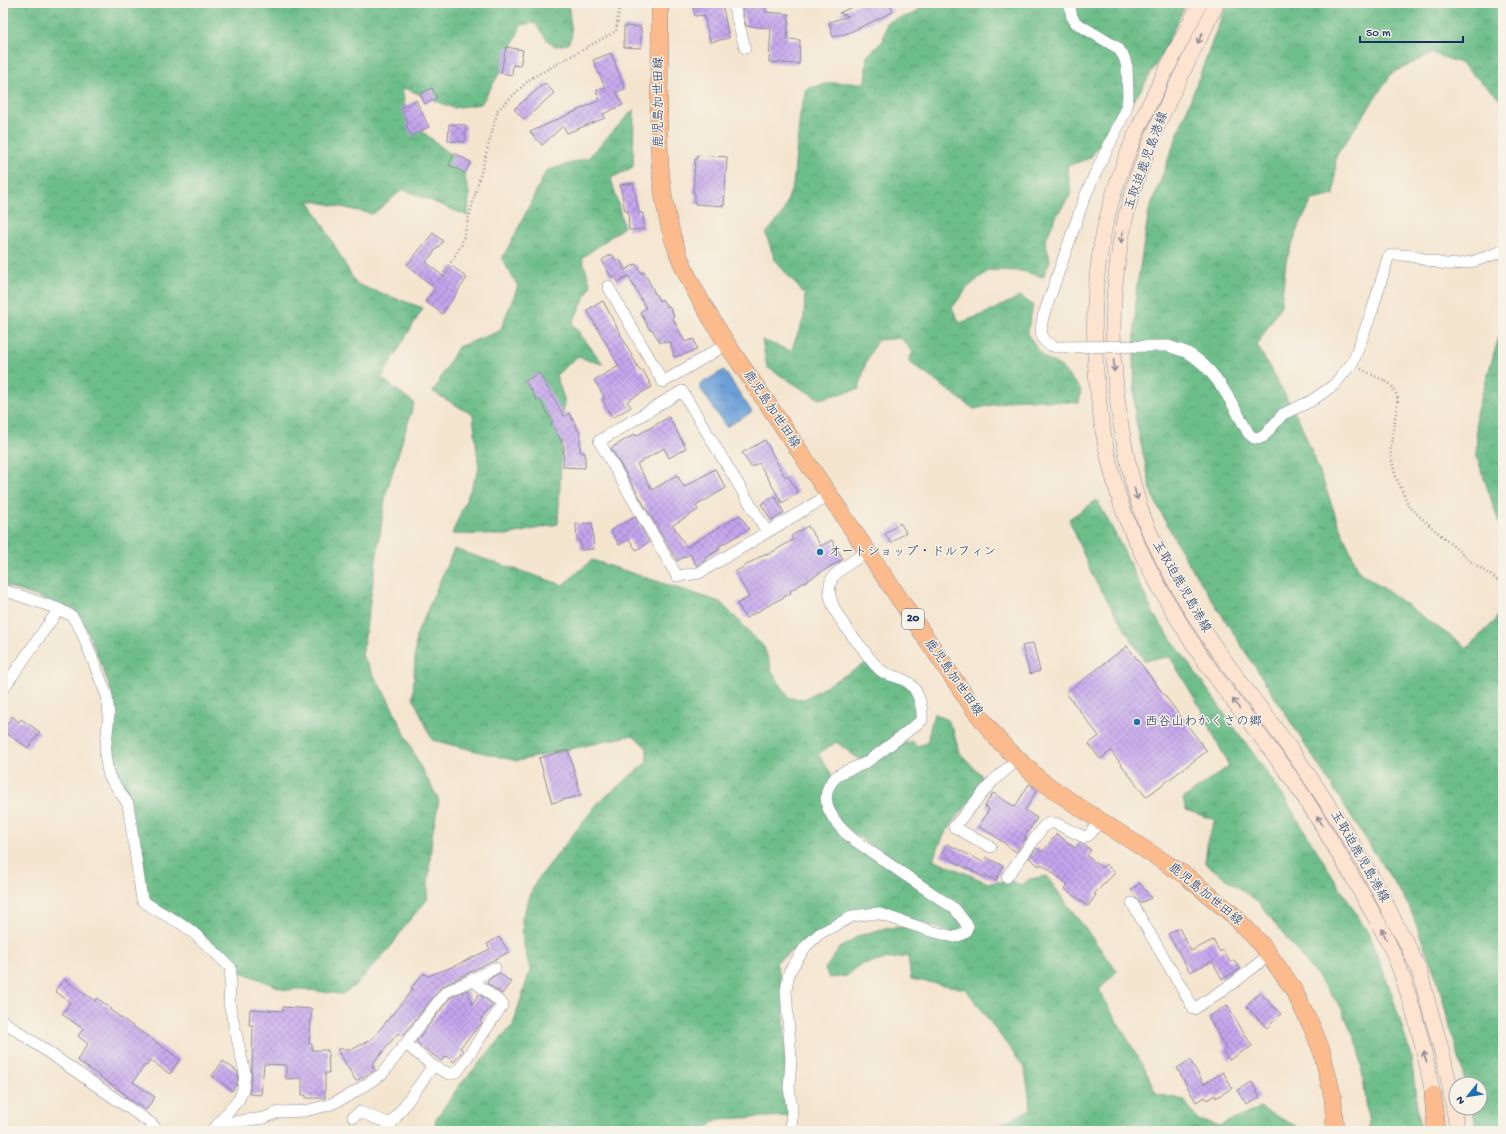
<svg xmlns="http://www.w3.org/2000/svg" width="1506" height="1134" viewBox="0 0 1506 1134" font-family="'Gochi Hand','Klee One',sans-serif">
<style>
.forest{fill:url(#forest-crowns);stroke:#447674}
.water{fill:url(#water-ripples);stroke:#42679a}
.building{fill:url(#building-cross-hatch)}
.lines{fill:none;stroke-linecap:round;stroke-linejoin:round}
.street-casing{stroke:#888a96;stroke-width:12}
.secondary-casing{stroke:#888a96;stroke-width:16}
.primary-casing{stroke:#888a96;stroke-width:18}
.path{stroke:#888a96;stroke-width:2.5;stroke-dasharray:1 3;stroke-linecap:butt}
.street{stroke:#fff;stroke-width:11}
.secondary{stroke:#fde4d1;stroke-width:15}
.primary{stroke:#fbbb8d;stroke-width:17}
.street-bridge-casing{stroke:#888a96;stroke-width:12;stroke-linecap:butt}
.street-bridge{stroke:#fff;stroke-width:11}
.oneway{stroke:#8c8a98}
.poi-dot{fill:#1f6fb2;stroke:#f7f3e8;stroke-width:1.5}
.labels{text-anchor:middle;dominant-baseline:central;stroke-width:3;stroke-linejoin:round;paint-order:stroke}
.shield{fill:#f7f3e8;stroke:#5d6a87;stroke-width:1}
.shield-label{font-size:12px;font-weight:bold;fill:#1b2f5e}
.street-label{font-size:13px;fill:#1b2f5e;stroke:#f7f3e8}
.poi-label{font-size:13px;fill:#1b2f5e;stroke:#f7f3e8;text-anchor:start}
</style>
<defs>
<pattern id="forest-crowns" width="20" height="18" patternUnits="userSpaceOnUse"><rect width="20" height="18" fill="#6ebe8a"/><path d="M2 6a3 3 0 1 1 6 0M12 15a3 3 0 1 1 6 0" fill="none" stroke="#5a9b74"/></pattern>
<pattern id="water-ripples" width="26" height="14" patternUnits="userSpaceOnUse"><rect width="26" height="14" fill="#6a9fd7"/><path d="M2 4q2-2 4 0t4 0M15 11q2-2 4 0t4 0" fill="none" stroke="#5682b2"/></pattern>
<pattern id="building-cross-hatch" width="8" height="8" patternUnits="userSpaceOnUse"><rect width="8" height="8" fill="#c5a5ee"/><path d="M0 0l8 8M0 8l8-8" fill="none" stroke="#9f87c4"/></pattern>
</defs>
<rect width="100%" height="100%" fill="#f7f3e8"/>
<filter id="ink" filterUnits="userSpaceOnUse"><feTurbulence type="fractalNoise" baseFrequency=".025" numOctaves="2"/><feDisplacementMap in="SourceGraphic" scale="8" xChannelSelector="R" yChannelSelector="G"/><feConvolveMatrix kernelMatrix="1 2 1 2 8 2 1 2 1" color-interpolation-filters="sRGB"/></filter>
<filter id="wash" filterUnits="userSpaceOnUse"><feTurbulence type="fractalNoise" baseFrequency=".012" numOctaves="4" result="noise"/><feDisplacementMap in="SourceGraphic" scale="16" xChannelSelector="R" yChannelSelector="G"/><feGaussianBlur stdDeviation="0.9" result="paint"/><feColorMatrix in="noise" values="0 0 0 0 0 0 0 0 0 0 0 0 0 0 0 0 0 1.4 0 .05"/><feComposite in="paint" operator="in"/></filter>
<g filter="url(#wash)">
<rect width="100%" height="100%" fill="#f4e5cf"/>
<!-- forest -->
<path class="forest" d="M3,3H568L572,35L568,44L555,46L548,41L535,23L521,25L505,64L481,104L453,108L402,87L406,118L461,163L469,193L468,216L403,189L373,214L309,200L356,284L423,308L381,378L414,403L386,493L362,656L388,699L421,768L439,800L432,835L427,900L407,923L392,945L357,984L342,994L301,989L285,990L237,970L208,938L146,898L131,803L112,770L109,754L112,693L100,661L82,620L67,607L3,585Z
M925,3H1186L1163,52L1141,90L1090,158L1067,166L1071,194L1057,215L1045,241L1050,261L1043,277L1022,271L989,270L967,288L952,308L960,323L989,312L1021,296L1033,306L1027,333L1043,357L1060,366L1081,390L1079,403L1019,399L974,409L908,361L913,352L901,338L877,340L866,362L859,389L819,399L767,367L762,340L791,351L804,318L805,295L775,260L766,234L783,213L793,185L800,114L806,89L830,83H865L867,56L883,41L887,22L914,14Z
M1229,3H1503V101L1460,63L1432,53L1392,73L1336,156L1334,195L1312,200L1298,228L1286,261L1281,305L1257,345L1300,422L1325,486L1338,523L1359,571L1467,648L1495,621L1503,599V1131H1476L1475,1120L1472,1108H1480V1084H1466L1437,979L1409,906L1182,553L1152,495L1135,416L1134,363L1136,292L1149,211L1222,16Z
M634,109L633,167L611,178L624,227L582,258L591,286L572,323L603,364L577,357L556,375L564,399L558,524L507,535L452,534L479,469L473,415L433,392L458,347L500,331L518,286L502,259L518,229L546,171L588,158Z
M1499,337H1503V535L1477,457L1476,414Z
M1097,500L1119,541L1154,615L1280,791L1368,933L1390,989L1411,1056L1420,1131H1369V1124L1359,1048L1341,1007L1259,903L1205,863L1208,838L1215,820L1186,810L1183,799L1229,766L1200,707L1170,657L1144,660L1092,575L1069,519Z
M454,549L563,585L592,560L720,602L764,647L772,671L789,698L804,699L868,662L910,688L919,708L917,720L865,758L859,759L836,742L818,754L832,775L826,815L842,838L907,878L953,912L962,925L960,931L956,933L876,910L803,943L776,962L783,990L788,1116L718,1119L703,1131H434L436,1119L459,1086L513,1025L530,970L523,941L522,918L535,883L598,803L647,762V748L633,735L517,761L432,740L413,697L416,636Z
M934,713L947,720L953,730L959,752L982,776L984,783L945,833L933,859L988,883L1010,881L1021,885L1030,879L1046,876L1117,971L1099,990L1145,1069L1156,1094L1184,1100L1198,1120L1219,1126L1260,1108L1302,1129V1131H988L1031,1109L1025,1069L966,989L911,979L908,956L861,964L847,976L829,978L825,969L839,949L858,936L885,928L906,927L960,940L970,935L972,921L921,881L842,825L830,802L832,788L843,776L863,768L903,744L912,741L917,746L927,743Z"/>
<!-- water -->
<path class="water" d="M724,370L752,412L726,427L700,388V384Z"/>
<g id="blocks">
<!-- building -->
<path class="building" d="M692,3H722L729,38L710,42L704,15L695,16Z
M741,3H766L765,12L789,14L787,39L800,40L799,64L769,62L771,28L746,26Z
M861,3H889L893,12L848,33L833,37L829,22L849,16L839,13Z
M624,26L641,27V48L624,47Z
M506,47L523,50L520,66L513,65L512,75L501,73Z
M611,53L625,89L616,92L623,105L603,114L605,118L567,133L563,126L542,145L530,132L600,100L596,91L605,87L593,60Z
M545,83L554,93L524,120L514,109Z
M432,88L437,98L425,104L420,94Z
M416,100L429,127L411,136L406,124L408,123L401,108Z
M449,124L466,125L465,142L448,141Z
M454,153L471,162L465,173L449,165Z
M697,155L727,157L724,206L695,204V193H693L695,159H697Z
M633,183L639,213H643L644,229L629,230L628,211H625L620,185Z
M433,233L443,241L426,262L444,277L452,266L467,278L442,314L425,301L435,288L407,265Z
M612,254L617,262L620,260L625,270L636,264L641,273L644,272L659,301L662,299L667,307L669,306L674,316L672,317L685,342L694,339L697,350L674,357L670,341L665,343L664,341L660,343L652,329L650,330L640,312L646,308L628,276L618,282L614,275L611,277L602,260Z
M603,301L640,371L643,370L652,387L627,401L631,407L612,418L602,399L605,398L594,380L619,366L587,310Z
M539,373L564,416L569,413L580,433V452L585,453V468L563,467L564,446L551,423L553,422L539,399L537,400L525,381Z
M669,417L686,448L669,458L664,448L637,464L652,490L677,475L684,487L715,469L726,488L696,506L698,510L673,525L686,547L740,515L749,529L718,547L720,549L705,558L706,560L697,566L690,554L677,561L611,448L635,434L636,436Z
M765,440L785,477L788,476L798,493L782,503L759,463L751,467L742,453Z
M775,496L784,513L771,520L761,504Z
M635,517L649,542L636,550L629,539L619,545L611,530Z
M592,523L594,549L581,550L580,540H577L576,524Z
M900,523L906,532L891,543L885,534Z
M808,526L821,546L832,540L843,559L790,591L791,593L746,618L737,604L749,597L735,572L766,553L767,555L793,540L791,536Z
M1033,643L1040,671L1030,674L1022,646Z
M1127,646L1207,751L1146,797L1111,751L1100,759L1089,744L1099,736L1066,693Z
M12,716L19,722L21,719L40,732L28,748L3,731Z
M568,750L581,795L552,803L539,758Z
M1029,784L1037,790L1025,810L1037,818L1024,838L1026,839L1016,852L993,835L979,827L989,809L985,806L993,793L1015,807Z
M1057,834L1075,848L1079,843H1081L1091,850L1087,856L1102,868L1106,864L1115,873L1094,894L1096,895L1088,906L1065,889L1068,885L1047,868L1040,864L1039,866L1029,858L1037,848L1042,852Z
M947,844L983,862L986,857L1003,866L996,881L987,876L986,878L941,855Z
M1140,883L1151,898L1140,903L1131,890Z
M1179,928L1191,951L1213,940L1220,952L1223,950L1230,962L1234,960L1240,969L1222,979L1212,961L1190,972L1168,934Z
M499,937L509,952L441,987L405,1033L402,1036L398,1033L372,1065L375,1070L356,1081L337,1049H353L372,1039L413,989L411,988L423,973L428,976L457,965L490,949L487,944Z
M499,973L511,982L502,994L487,983L489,979Z
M64,979L95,1001L97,998L112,1009L110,1010L180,1059L170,1074L150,1060L147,1066L145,1065L133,1082L155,1097L146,1110L125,1096L126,1095L77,1060L88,1044L78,1036L83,1029L62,1014L70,1002L55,991Z
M467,990L472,1004L479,994L493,1005L480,1021L482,1023L480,1025L460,1048L463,1050L454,1062L446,1056L441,1061L416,1042L450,998Z
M1260,992L1281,1014L1267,1028L1246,1006Z
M1227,1005L1252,1046L1229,1060L1223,1050L1226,1048L1208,1017Z
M283,1007L312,1009L309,1044H312V1050H328L329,1073H325V1098H306V1095H302V1078L286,1079V1065L264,1064L261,1095L249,1094L252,1074L251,1068H252L253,1025H249L250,1009L283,1011Z
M1190,1060L1204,1084L1223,1072L1232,1088L1216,1098L1215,1095L1207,1100L1205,1097L1196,1102L1177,1068Z
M223,1061L238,1072L237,1084L232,1091L212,1076Z
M1252,1082L1260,1098L1247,1105L1238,1090Z"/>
</g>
</g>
<g filter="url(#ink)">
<use href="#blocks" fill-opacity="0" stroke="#888a96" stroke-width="1"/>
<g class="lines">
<!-- street casing -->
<g class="street-casing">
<path id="street" d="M733,3L745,48
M608,286L663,382L727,344
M1168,346C1174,348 1180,350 1186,352C1216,367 1233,406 1249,434L1254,438L1263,437L1283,414L1311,401L1334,385L1353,362L1372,311L1388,258L1391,255C1412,253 1427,262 1446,264C1466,266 1484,258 1503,251
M1056,347C1039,343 1040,332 1043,317L1084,199L1095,174L1126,110L1128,96L1127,67L1124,57L1118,48L1076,23L1072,17L1069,3
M767,532L682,391L599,441L677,576L699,573L829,495
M3,590L59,609L72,616L81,630L107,696L109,715L105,753L107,767L109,776L128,804L142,900C154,910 168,916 182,924C200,937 215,952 231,968L229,1003L245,1073L243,1089L239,1099L218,1124
M3,689L59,609
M991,847L954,827L993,781L1018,759
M1007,877L1044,826L1050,823H1055L1084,837L1089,835L1100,821
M1132,903L1194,1009L1235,982L1269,955
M472,980L495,968
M3,1021L152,1124L158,1131
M353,1117L360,1112L391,1124L433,1066
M211,1131L218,1124L264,1118L279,1112L305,1111L329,1105L350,1095L382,1074L446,992L472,980L503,1004L458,1071L450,1074L433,1066L406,1044
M791,1131L792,1109L789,1087L791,1060L786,991L789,972L806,946L819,934L853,916L877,913L931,931L954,937L961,935L965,932L968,926L955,909L854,840C836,826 813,799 836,777C843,770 852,769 861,765C864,764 868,761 871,759C888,747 905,733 922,720C923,709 919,692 910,684C903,677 891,677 883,672C875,667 868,656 863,649C850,633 819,599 833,577C837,571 859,557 866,552"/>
</g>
<!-- secondary casing -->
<g class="secondary-casing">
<path id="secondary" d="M1200,3C1163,78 1119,153 1103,236C1086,322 1095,433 1125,515C1132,534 1141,552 1150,570C1165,598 1181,626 1199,653C1228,696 1262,737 1292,779C1316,814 1337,850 1358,887C1373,913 1388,939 1399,967C1414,1008 1425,1052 1433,1095
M1217,3C1183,73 1143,143 1125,220C1108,297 1110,376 1126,453C1132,480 1138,506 1149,531C1167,570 1189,608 1213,644C1235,676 1260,707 1283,739C1325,797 1365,859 1396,924C1404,938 1412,953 1418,968C1423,982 1426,996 1430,1010C1442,1049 1452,1090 1457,1131"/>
</g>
<!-- primary casing -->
<g class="primary-casing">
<path id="primary" d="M660,3C660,34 660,66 659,97C658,152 659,204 679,256C691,287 709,315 727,344L974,709L999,741L1039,779L1073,803L1186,876L1233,915L1262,945L1292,987L1312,1027L1322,1052L1333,1098L1335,1131
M1433,1095L1436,1131"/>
</g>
<!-- path -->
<path class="path" d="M438,283L461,246L498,110L530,79L616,31L620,3
M1361,369L1389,383L1394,389L1398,399L1390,451L1395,474L1409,507L1469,560L1503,584
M1503,627C1499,647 1495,668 1503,687"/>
<!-- street -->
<use href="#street" class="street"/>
<!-- secondary -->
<use href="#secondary" class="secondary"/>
<!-- primary -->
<use href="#primary" class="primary"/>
<!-- street-bridge casing -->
<g class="street-bridge-casing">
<path id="street-bridge" d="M1056,347L1168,346"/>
</g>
<!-- street-bridge -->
<use href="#street-bridge" class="street-bridge"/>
</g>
<!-- one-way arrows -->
<defs><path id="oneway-shaft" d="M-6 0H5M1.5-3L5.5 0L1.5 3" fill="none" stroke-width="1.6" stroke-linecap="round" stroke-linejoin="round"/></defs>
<g class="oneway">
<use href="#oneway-shaft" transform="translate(1200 38) rotate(116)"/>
<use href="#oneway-shaft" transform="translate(1122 237) rotate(100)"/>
<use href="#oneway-shaft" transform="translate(1114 366) rotate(88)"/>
<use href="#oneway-shaft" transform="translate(1136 494) rotate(74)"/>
<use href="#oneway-shaft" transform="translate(1236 704) rotate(-126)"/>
<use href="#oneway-shaft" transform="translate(1320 821) rotate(-121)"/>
<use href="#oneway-shaft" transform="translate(1384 934) rotate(-115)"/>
<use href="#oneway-shaft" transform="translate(1425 1057) rotate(-105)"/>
</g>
</g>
<!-- markers -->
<g class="poi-dot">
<circle cx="820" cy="552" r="4"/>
<circle cx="1137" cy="722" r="4"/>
</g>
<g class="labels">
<!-- shield labels -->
<rect class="shield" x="902" y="609" width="22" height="20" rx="3"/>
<g class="shield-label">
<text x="913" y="619">20</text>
</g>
<!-- street labels -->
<g class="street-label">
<text transform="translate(659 102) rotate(-90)">鹿児島加世田線</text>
<text transform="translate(1147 161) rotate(-70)">玉取迫鹿児島港線</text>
<text transform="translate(771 410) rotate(56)">鹿児島加世田線</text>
<text transform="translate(1181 587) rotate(60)">玉取迫鹿児島港線</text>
<text transform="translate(953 678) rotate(55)">鹿児島加世田線</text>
<text transform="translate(1359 857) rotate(60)">玉取迫鹿児島港線</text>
<text transform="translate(1205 895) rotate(39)">鹿児島加世田線</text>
</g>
<!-- poi labels -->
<g class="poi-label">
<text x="828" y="552">オートショップ・ドルフィン</text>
<text x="1145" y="722">西谷山わかくさの郷</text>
</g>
</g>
<!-- margin -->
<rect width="1506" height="1134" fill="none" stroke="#f7f3e8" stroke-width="16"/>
<!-- north arrow -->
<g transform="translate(1468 1096) rotate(240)"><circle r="19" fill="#f7f3e8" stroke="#9fa5b1"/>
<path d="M0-3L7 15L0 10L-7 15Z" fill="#1f6fb2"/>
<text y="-6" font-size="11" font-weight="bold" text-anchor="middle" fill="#1b2f5e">N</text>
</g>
<!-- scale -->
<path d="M1360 36v6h103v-6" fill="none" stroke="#1b2f5e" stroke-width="2"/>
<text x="1366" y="36" font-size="12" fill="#1b2f5e" stroke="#f7f3e8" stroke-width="3" paint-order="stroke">50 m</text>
</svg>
